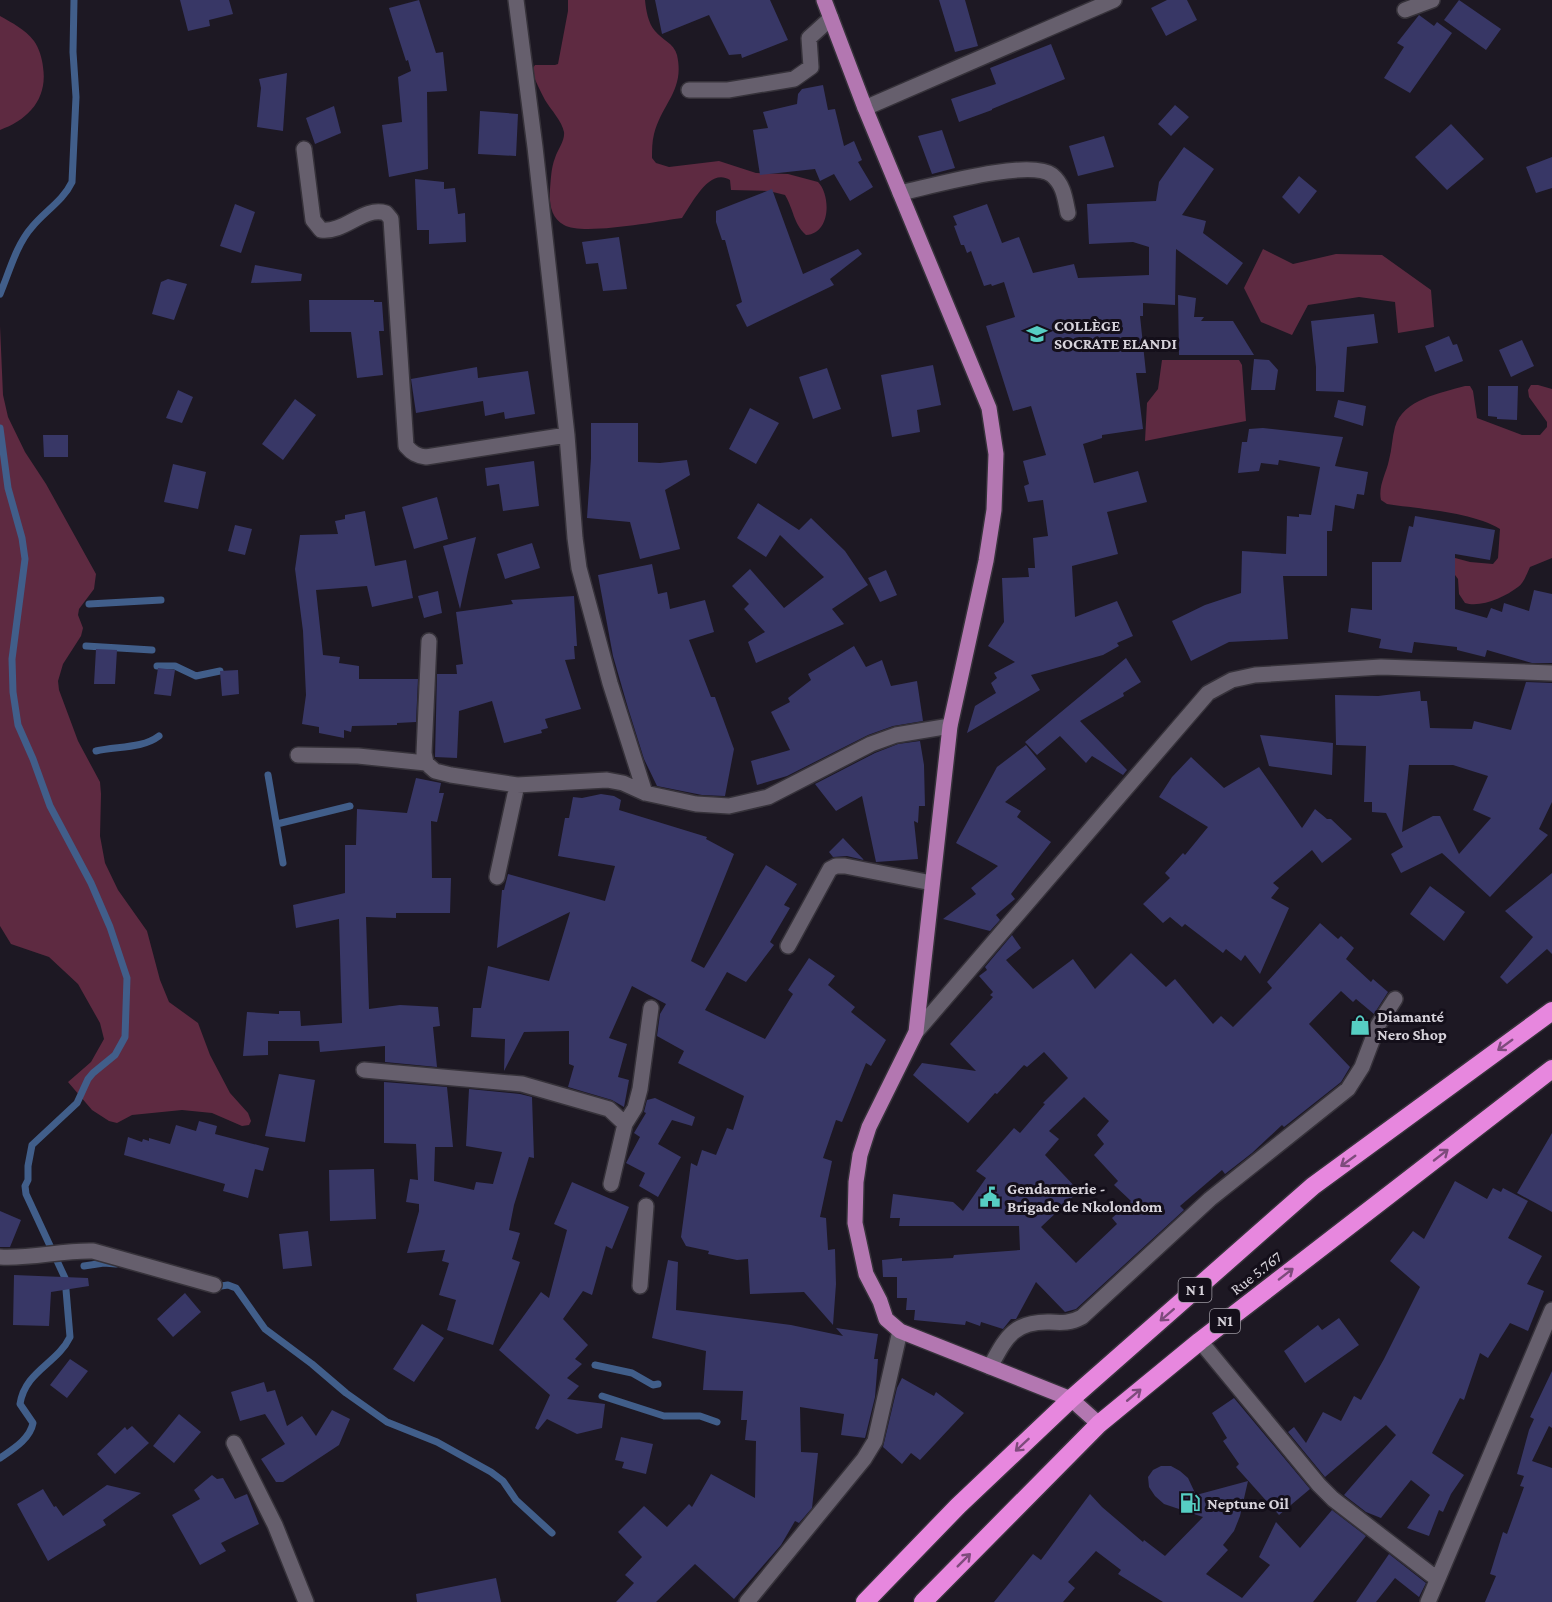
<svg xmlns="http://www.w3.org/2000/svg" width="1552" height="1602" viewBox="0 0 1552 1602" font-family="'Crimson Pro',serif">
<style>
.forest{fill:#5e2a41}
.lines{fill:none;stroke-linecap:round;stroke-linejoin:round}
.stream{stroke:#415e8a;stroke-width:7}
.building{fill:#383766;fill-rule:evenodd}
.minor-casing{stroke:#36323a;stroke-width:18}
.major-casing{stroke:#36323a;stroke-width:18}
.highway-casing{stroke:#36323a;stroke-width:21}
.minor{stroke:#665f6d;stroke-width:15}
.major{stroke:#b377b1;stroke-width:15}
.highway{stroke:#e787de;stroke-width:18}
.oneway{stroke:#7e4b7c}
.labels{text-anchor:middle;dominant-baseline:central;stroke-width:6;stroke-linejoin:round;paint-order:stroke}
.shield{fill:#140f1a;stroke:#9c98a1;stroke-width:1.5}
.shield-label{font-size:15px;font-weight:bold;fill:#d7d3db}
.poi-label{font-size:16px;font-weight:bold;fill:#d7d3db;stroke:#140f1a;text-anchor:start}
.street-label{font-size:16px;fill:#d7d3db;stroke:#140f1a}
</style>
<rect width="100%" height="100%" fill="#1d1823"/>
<!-- forest -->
<path class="forest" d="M568,0H645C646,10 648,23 655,31C662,40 674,43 677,55C685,90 662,103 654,134C652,142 652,150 652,158L656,163L669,167L719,161L756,173L788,174L818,182C831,195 831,234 806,235C793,223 794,210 785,195L769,191L731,190L730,180C709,167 692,204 682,218C659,221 582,236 564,225C551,218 549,204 550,189C551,179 551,168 555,158C558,149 565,141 564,132C562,121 551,110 545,100C540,91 536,81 531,71L535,65H555L558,64L568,11Z
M0,16C12,23 25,29 34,41C39,48 42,58 43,67C48,99 28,120 0,130Z
M1263,249L1293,264L1336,254L1382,255L1431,290L1434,327L1398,333L1395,302L1359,297L1308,305L1292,335L1261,322L1244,288Z
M0,326L3,395L8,417L25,452L46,484L96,574L94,589L79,609L78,615L83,628L81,636L63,664L58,681L59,690L78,741L100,782L101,794L100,836L105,863L118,890L147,931L160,980L169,1002L198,1023L210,1055L230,1093L248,1113L251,1121L249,1125L242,1126L212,1113L182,1110L132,1115L117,1123L109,1121L92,1110L68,1082L91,1062L104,1039L100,1023L78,984L49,957L11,944L0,926Z
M1162,360H1239L1242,365L1246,421L1145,441L1147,403L1158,389Z
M1531,385H1538L1552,389V558L1530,567C1527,573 1524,583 1518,587C1505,597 1481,608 1465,603L1459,594L1458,579L1455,575L1434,565L1444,555L1470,562L1493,564L1498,558L1500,529C1473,512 1419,509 1387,504L1381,500C1378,486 1386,474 1389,460C1392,449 1392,438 1395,427C1403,399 1441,393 1465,386H1470L1473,391L1477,418L1522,435H1540L1547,427V422L1529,397L1528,390Z"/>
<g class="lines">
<!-- stream -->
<path class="stream" d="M0,294C9,273 16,245 32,227C45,211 63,201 72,182L76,97L73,52L74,0
M0,428L8,488L22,538L25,559L12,659L13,692L18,725L33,759L50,806L91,883L110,927L127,978L125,1037L115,1055L93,1073L88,1079L77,1103L32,1145L28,1166V1180L25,1186L26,1194L65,1278L70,1337C57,1364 25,1371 20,1404L33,1423C30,1439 13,1449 0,1458
M89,604L161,600
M86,646L152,650
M157,666H175L196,676L220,671
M96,751C116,746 142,749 159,736
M268,775L283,863
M277,824L350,806
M84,1266L104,1263L116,1264
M214,1287L228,1285L236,1288L265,1329L312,1364L346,1393L387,1422L437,1442L491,1472L503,1481L516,1500L552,1533
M595,1365L632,1373L653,1385L658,1384
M602,1396L664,1416H700L717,1422"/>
</g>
<!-- building -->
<path class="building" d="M180,0H229L233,14L209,20L210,26L188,31Z
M419,0L436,53L443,52L447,91L427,92L428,169L389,177L382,125L402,122L398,77L411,71L408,60L406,61L389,8Z
M655,0H770L788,40L742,58L741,54L729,55L709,15L662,34Z
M939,0H965L978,46L955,52Z
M1167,0H1187L1197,20L1166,36L1151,8Z
M1459,0L1501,29L1486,50L1444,20Z
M1419,15L1434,26L1437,22L1452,33L1410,93L1384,78L1404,47L1397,43Z
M1051,44L1065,79L992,109V110L959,122L951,99L996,84L990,68Z
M287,73L283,131L257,127L261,88L259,79Z
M823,85L828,110L835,109L844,146L854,141L862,160L858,162L873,187L850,201L834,174L820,181L815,169L760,175L753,130L768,128L763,112L797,104L798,94L802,89Z
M1175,105L1189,117L1171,136L1158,124Z
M334,106L341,133L315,144L306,118Z
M480,111L518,114L516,156L478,154Z
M1451,124L1484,159L1447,190L1415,157Z
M942,130L955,168L932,174L918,136Z
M1104,136L1114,167L1078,176L1069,146Z
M1184,147L1214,169L1182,215L1206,221L1203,233L1243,263L1227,285L1176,249L1175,305L1143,303V316H1140L1146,373H1136L1143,429L1102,435V438L1083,444L1094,483L1138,471L1147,502L1107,512L1118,554L1072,566L1075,617L1117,601L1133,636L1117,643L1119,646L1103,655L1031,675L1040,690L967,733L975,706L996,693L991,683L997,678L994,673L1015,662L988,646L1004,622L1002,578L1029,577L1028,568H1035L1033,538L1048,536L1043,500L1028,502L1024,486L1029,484L1023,461L1046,455L1031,406L1013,411L986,326L1015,317L1004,282L992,286L991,284L984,286L971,251L967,253L964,245H961L954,226L957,225L953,216L987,204L1002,243L1019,237L1033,273L1074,264L1078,278L1149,275V247L1133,242L1089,244L1087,204L1156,201L1159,182Z
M1552,157V188L1536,193L1526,167Z
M1299,176L1317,191L1299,214L1282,197Z
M415,179L444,182V189L455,188L458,214L465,213L466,242L429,244V230H417Z
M772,189L803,274L858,249L862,254L830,279L834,285L747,327L736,305L742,302L725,240H722L716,222V211Z
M235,204L255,212L241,253L220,246Z
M619,237L627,289L603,291L598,263L586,264L582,242Z
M255,265L302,274L301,281L251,283Z
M168,279L187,284L174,320L152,314L161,282Z
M1178,295L1196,298L1194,317H1204L1201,321H1233L1254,355H1179Z
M309,300H374V302H382L384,331H379L383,375L357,378L351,332H310Z
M1374,314L1378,343L1347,347L1344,392L1316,391V367L1311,321Z
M1449,336L1453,345L1457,344L1463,361L1435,372L1425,346Z
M1522,340L1534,366L1511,377L1499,350Z
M1254,359L1269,360L1278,370L1275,390H1251Z
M933,365L941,405L917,410L920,432L892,437L881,375Z
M477,367L478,378L528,371L535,414L505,419L504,412L485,416L483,401L416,413L411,379Z
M827,368L841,409L813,419L799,377Z
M1488,386H1518L1517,420L1497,419V417L1488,416Z
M178,390L193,397L182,423L166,418Z
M295,399L316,415L283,460L262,444Z
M1338,400L1366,406L1363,426L1334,417Z
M750,408L779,423L756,464L729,449Z
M591,423H638V462L660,463L687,460L690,475L665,490L680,549L640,559L630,522L587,518L591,458Z
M1263,428L1343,437L1335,466L1368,472L1364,495L1357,494L1354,509L1335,505L1332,531H1327V576H1283L1288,639L1229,642L1191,661L1172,621L1205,605L1241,593L1242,551L1286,554L1287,516L1299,517V514L1311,515L1320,467L1279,460L1278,465L1261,463L1259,471L1238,473L1242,442H1247L1249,429Z
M43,435H68V457H44Z
M534,461L539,506L503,511L499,484L487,486L485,468Z
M173,464L206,472L198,509L164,502Z
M437,497L448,539L414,549L402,507Z
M758,503L799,530L811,518L845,551L868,585L832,609L844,624L756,663L748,642L765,632L744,609L749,604L732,586L750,569L784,608L824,577L780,535L766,557L737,538Z
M365,511L375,566L406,560L413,598L372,607L367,586L316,590L323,655L340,657L339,663L359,666V679H418L416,722L397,723V725L352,726L351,732L344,730V738L319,733V727L302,724L306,695L303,631L295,569L300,535L338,534L335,521L345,519V515Z
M1415,516L1495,530L1490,560L1455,554V609L1487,618L1491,608L1502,612L1504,603L1529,611L1534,590L1552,594V663H1532L1487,650L1485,657L1457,650V647L1414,642L1412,653L1379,648L1381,639L1348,632L1351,608L1372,610V562H1401L1409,526L1413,527Z
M235,525L252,529L245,555L228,551Z
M476,537L467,576L460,609L443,546Z
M532,543L540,568L505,579L497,554Z
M652,564L658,594L667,592L670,609L705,600L714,632L689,640L711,697H715L734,749L725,796L702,795L657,786L644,759L628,708L613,656L598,575Z
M886,570L897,595L880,602L868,578Z
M438,591L442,613L424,618L418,596Z
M574,596L577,646H574L575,659L565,660L581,709L545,719L548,728L541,730L542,733L504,743L492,701L459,711L457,758L435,757L437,674H457L456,665L463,664L456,612L513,604L511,600Z
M854,646L866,667L882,660L891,686L917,681L923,721L893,726L868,735L787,776L757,785L751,761L790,750L771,712L790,702L788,698L811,680L808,674Z
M96,649L117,650L115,684H94Z
M1126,658L1141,682L1123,693L1124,696L1080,721L1127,770L1123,775L1092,756L1086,763L1060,736L1037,755L1025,742Z
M158,668L175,670L171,696L154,694Z
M238,670L239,694L222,696L220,671Z
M1526,682L1552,683V802L1539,829L1548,835L1490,897L1442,853L1401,873L1391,854L1403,847L1386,813L1372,812V802H1364L1366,746L1336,745L1335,695L1378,696L1420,691L1421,701H1427L1430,728L1472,729L1474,721L1511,730ZM1409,765H1453L1488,776L1473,810L1491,818L1459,854L1440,816H1433L1402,832Z
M1260,735L1333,743L1332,775L1269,766Z
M920,741L924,765L925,806H919L918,823L914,821L918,859L876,862L862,796L836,811L815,784L875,753L898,744Z
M1026,745L1046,769L1005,802L1021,811L1017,817L1051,842L1011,894L1015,899L996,915L1000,920L990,931L943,919L976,894L971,888L998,866L956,843L997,767Z
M1191,757L1224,788L1259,767L1302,828L1315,809L1327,819H1331L1352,839L1322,863L1312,850L1273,883L1279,888L1271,898L1289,908L1260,974L1245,955L1241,961L1226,949L1223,953L1185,924L1182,927L1170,917L1163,923L1143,904L1170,878L1165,873L1183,853L1185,855L1208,827L1159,797L1172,777Z
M416,778L441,783L439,793H444L437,822L431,821L432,878H451L450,913H396V918L366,917L369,1009L400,1005L438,1007L440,1026L433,1027L437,1067L385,1062V1046L320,1052L319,1041H268V1055L243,1056L247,1012L279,1014V1011H300L301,1026L342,1023L339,919L296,928L293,905L345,893V845H356L357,809L407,813Z
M601,794L614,796L621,800L619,810L707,837L706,839L734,854L691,961L704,968L766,865L797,884L784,905L790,908L770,942L774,945L746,982L727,972L705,1010L765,1039L793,994L788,990L809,958L835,976L828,985L855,1007L851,1012L886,1040L871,1066L866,1063L842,1122L836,1120L823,1158L832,1161L820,1217L826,1218L828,1250L835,1249L836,1284L833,1325L804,1292L750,1294L748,1259L737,1260L708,1254L709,1251L686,1246L681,1237L691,1163L697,1166L702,1150L716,1155L727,1128L733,1130L744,1096L678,1063L684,1051L657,1036L660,1014L666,1004L632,986L609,1038L627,1044L618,1077L629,1080L624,1107L612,1100L568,1087L574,1066L569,1064V1031L524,1032L504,1071L505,1039L471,1037L473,1008H481L488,966L549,981L570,912L497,948L502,890H504L508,874L605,901L615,866L558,856L565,818H569L573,797L582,798Z
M843,838L864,860L847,856L833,857L829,852Z
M1552,873V954L1547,949L1507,984L1500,977L1533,937L1505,911Z
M1430,886L1465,912L1444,941L1410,914Z
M1320,923L1338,939L1341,936L1354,948L1346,959L1371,982L1373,979L1388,992L1374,1014L1356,999L1353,1002L1341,991L1309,1024L1350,1067L1341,1082L1284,1127L1282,1125L1252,1153L1225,1174L1222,1170L1180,1206L1184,1210L1076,1309L1065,1312L1036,1282L1016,1319H1011L1003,1329L981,1322L980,1326L966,1321L965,1325L914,1320L915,1310H906L907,1298H897V1277H883L882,1260L902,1258V1261L953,1258L954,1255L1020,1250L1019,1226H899L900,1218H890L893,1194L953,1202L963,1211L986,1178L976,1171L1014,1128L1020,1133L1045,1104L1043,1103L1068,1078L1044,1052L1027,1067L1024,1065L997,1094L995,1093L968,1123L913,1075L922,1063L976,1071L950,1044L993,997L990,995L993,992L979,976L987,970L985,967L1012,935L1021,948L1006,960L1033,989L1073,959L1095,989L1131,953L1166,987L1175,979L1213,1024L1221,1016L1233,1027L1272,988L1267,982ZM1084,1097L1109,1121L1097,1135L1104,1144L1094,1155L1118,1181L1114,1185L1131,1201L1112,1218L1117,1224L1076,1263L1041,1227L1079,1191L1045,1155L1059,1139L1049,1131Z
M279,1074L315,1080L305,1142L265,1136Z
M384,1082L447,1087L453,1147H435L434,1181L474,1190L476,1182L493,1184L502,1152L466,1146L469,1089L520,1094L532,1097L534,1158L529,1157L514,1205L509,1230L520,1233L512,1259L520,1262L493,1345L447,1330L456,1300L439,1295L449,1263L442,1261L445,1250L407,1253L419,1211V1204L406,1202L410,1179L418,1180L416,1144L384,1143Z
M655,1098L695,1117L692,1126L672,1120L658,1144L681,1157L658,1197L639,1186L645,1173L626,1163L640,1137L634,1133L646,1113L644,1112L647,1100Z
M199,1121L217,1126L215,1134L269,1148L263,1171L255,1169L248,1198L223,1191L225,1184L124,1155L128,1137L142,1142L143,1139L149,1141V1138L170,1144L176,1125L196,1131Z
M1552,1133V1212L1517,1193Z
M374,1169L376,1219L330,1221L329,1170Z
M1455,1181L1487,1199L1493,1188L1501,1192L1503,1188L1528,1201L1508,1238L1542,1256L1527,1284L1544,1291L1528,1331L1510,1323L1488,1358L1480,1353L1464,1400L1460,1398L1432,1453L1464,1475L1451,1494L1443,1512L1439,1510L1429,1536L1407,1528L1430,1495L1411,1480L1381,1518L1366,1512L1344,1495L1396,1435L1386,1425L1325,1477L1288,1432L1294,1427L1306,1443L1323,1412L1341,1421L1354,1396L1361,1400L1384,1359L1420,1287L1390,1261L1413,1231L1424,1239Z
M572,1182L629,1207L612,1249L606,1246L592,1295L583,1291L563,1319L588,1345L575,1359L582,1364L567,1378L579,1386L567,1399L605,1404L602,1428L577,1434L547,1419L538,1430L535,1428L550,1395L499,1350L541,1292L549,1298L567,1230L554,1224Z
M0,1211L21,1220L10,1247H0Z
M308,1231L312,1266L283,1269L279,1234Z
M668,1260L678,1262L676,1310L791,1325L843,1336L836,1328L878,1334L874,1359H878L875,1397L865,1438L841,1435L844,1414L800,1407L801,1452L818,1453L812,1508L799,1523L795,1521L781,1545L734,1599L695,1564L656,1602H616L634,1583L625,1575L642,1557L618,1532L644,1506L667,1527L689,1504L692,1507L711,1474L755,1498L756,1441L745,1440L747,1420H741L743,1391L703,1390L706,1351L652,1338Z
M14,1275L88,1278L89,1286L51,1292L49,1326L13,1325Z
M185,1293L201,1312L173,1337L157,1319Z
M1339,1318L1359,1345L1305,1383L1284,1351L1318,1325L1322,1330Z
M422,1324L444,1338L414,1382L393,1369Z
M70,1359L88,1371L67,1398L50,1385Z
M1552,1371V1428L1549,1426L1532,1461L1552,1468V1602H1485L1496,1576L1490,1574L1503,1532L1507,1534L1524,1487L1520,1486L1524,1476L1517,1474L1529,1430L1534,1419L1530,1417Z
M902,1378L934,1396L936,1392L964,1413L920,1460L911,1453L902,1464L883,1447L897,1388Z
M264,1382L267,1392L275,1390L287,1426L302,1416L316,1436L332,1410L350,1419L339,1445L283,1482H276L261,1459L285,1444L265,1414L240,1421L231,1392Z
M1234,1398L1310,1489L1279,1515L1236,1467L1239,1464L1223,1441L1227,1438L1212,1413Z
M179,1414L201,1432L174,1463L153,1446Z
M132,1426L149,1443L115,1474L97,1454L125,1427L127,1430Z
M621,1437L653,1444L646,1474L622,1468L624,1462L615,1460Z
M1161,1466H1171L1180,1471L1188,1478L1196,1495L1248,1481L1240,1516L1234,1531L1223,1545L1228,1550L1206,1574L1242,1598L1270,1565L1259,1557L1276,1522L1300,1548L1332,1510L1366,1536L1313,1602H1163L1118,1574L1121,1570L1096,1551L1068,1582L1075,1588L1063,1602H994L1033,1554L1041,1560L1090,1494L1102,1507L1143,1542L1144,1540L1165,1556L1203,1517L1164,1504L1155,1496L1149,1487L1148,1477L1153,1470Z
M212,1475L217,1479L223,1478L235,1499L247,1494L259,1524L221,1543L226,1551L200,1565L172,1515L200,1499L194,1490Z
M107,1485L141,1493L103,1520L106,1525L48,1561L17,1504L43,1489L54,1507L56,1506L63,1516Z
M1389,1554L1426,1583L1419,1597L1395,1578L1376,1602H1356Z
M496,1578L501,1602H417L416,1594Z"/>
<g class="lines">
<!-- minor casing -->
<g class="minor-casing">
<path id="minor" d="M516,0L535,147L567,435L575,538L579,568L610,683L645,793
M1405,10L1432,0
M689,90H728L794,79L811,67L809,38L831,18
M865,108L1114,0
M304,149L313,220L321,230C345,233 363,206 386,213L391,219L406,446C412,453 417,456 426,457L567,435
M900,193C929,187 1029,158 1052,175C1064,185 1065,199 1068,213
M429,641L424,753L426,763L435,771L451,775L517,785L607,780L623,783L645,793L696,804L729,806L768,797L871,744L896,735L950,726
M298,755L358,756L426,763
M497,877L517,785
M788,946L830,869L836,866H845L932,883
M916,1032L1208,693L1232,680L1255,675L1381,667L1552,673
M364,1070L522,1084L609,1109L625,1124L611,1184
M625,1124L635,1108L640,1089L651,1008
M0,1257C31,1259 62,1250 93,1251L214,1285
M640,1286L646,1206
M1200,1341L1319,1485L1333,1499L1437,1579
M990,1367C1006,1338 1013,1321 1050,1322C1062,1323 1071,1323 1082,1317L1210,1199L1348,1089L1362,1067L1378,1025L1395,999
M234,1443L275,1525L306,1602
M747,1602L864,1459L875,1441L900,1331
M1428,1602L1552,1310"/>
</g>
<!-- major casing -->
<g class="major-casing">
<path id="major" d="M824,0L865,108L989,408L996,454L994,510L986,561L950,726L916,1032L869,1127L860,1155L856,1182L855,1223L866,1274L880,1301L886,1319L900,1331L1071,1399L1099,1424"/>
</g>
<!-- highway casing -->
<g class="highway-casing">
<path id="highway" d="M865,1602L958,1506L1071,1399L1313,1186L1552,1011
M923,1602L1099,1424L1200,1341L1552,1069"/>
</g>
<!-- minor -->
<use href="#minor" class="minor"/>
<!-- major -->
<use href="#major" class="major"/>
<!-- highway -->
<use href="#highway" class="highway"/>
</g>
<!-- one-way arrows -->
<defs><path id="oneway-shaft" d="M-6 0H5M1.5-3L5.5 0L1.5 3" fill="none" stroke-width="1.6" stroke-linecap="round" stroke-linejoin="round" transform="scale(1.5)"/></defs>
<g class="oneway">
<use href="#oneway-shaft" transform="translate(1505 1045) rotate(144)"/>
<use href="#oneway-shaft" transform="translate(1441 1155) rotate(-38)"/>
<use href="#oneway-shaft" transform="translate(1348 1161) rotate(144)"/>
<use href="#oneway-shaft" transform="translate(1286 1274) rotate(-38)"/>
<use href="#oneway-shaft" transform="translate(1167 1315) rotate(139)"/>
<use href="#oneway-shaft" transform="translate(1134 1395) rotate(-40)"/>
<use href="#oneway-shaft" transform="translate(1022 1445) rotate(137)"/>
<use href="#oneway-shaft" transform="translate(964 1560) rotate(-45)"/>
</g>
<!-- icons -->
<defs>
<g id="school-bare" transform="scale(1.62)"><path d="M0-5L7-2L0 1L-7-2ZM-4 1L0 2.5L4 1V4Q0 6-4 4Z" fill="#56cec3" stroke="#140f1a" stroke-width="2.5" paint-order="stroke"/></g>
<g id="shop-bare" transform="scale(1.62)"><path d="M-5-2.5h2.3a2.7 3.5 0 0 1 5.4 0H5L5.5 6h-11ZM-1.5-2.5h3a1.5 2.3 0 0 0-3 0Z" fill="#56cec3" stroke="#140f1a" stroke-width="2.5" paint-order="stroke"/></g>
<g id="civic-bare" transform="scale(1.62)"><path d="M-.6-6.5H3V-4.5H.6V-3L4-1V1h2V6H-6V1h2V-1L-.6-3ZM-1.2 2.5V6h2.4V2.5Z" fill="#56cec3" stroke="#140f1a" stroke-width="2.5" paint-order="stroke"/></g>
<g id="fuel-bare" transform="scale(1.62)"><path d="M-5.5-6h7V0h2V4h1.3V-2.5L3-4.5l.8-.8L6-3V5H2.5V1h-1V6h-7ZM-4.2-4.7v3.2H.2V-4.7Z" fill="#56cec3" stroke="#140f1a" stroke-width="2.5" paint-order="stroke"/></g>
</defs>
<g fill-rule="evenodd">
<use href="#school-bare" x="1037" y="334"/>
<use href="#shop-bare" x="1360" y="1025"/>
<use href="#civic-bare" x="990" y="1197"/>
<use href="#fuel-bare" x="1190" y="1503"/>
</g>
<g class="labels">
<!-- shield labels -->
<g class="shield">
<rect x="1178.5" y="1278" width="33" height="24" rx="4.5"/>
<rect x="1210" y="1309" width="30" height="24" rx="4.5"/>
</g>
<g class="shield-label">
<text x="1195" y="1290">N 1</text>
<text x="1225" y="1321">N1</text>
</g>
<!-- poi labels -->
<g class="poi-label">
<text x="1054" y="325">COLLÈGE<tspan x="1054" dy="18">SOCRATE ELANDI</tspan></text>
<text x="1377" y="1016">Diamanté<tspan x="1377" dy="18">Nero Shop</tspan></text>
<text x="1007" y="1188">Gendarmerie -<tspan x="1007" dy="18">Brigade de Nkolondom</tspan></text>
<text x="1207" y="1503">Neptune Oil</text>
</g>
<!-- street labels -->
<g class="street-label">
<text transform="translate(1256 1273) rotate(-38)">Rue 5.767</text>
</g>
</g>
</svg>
